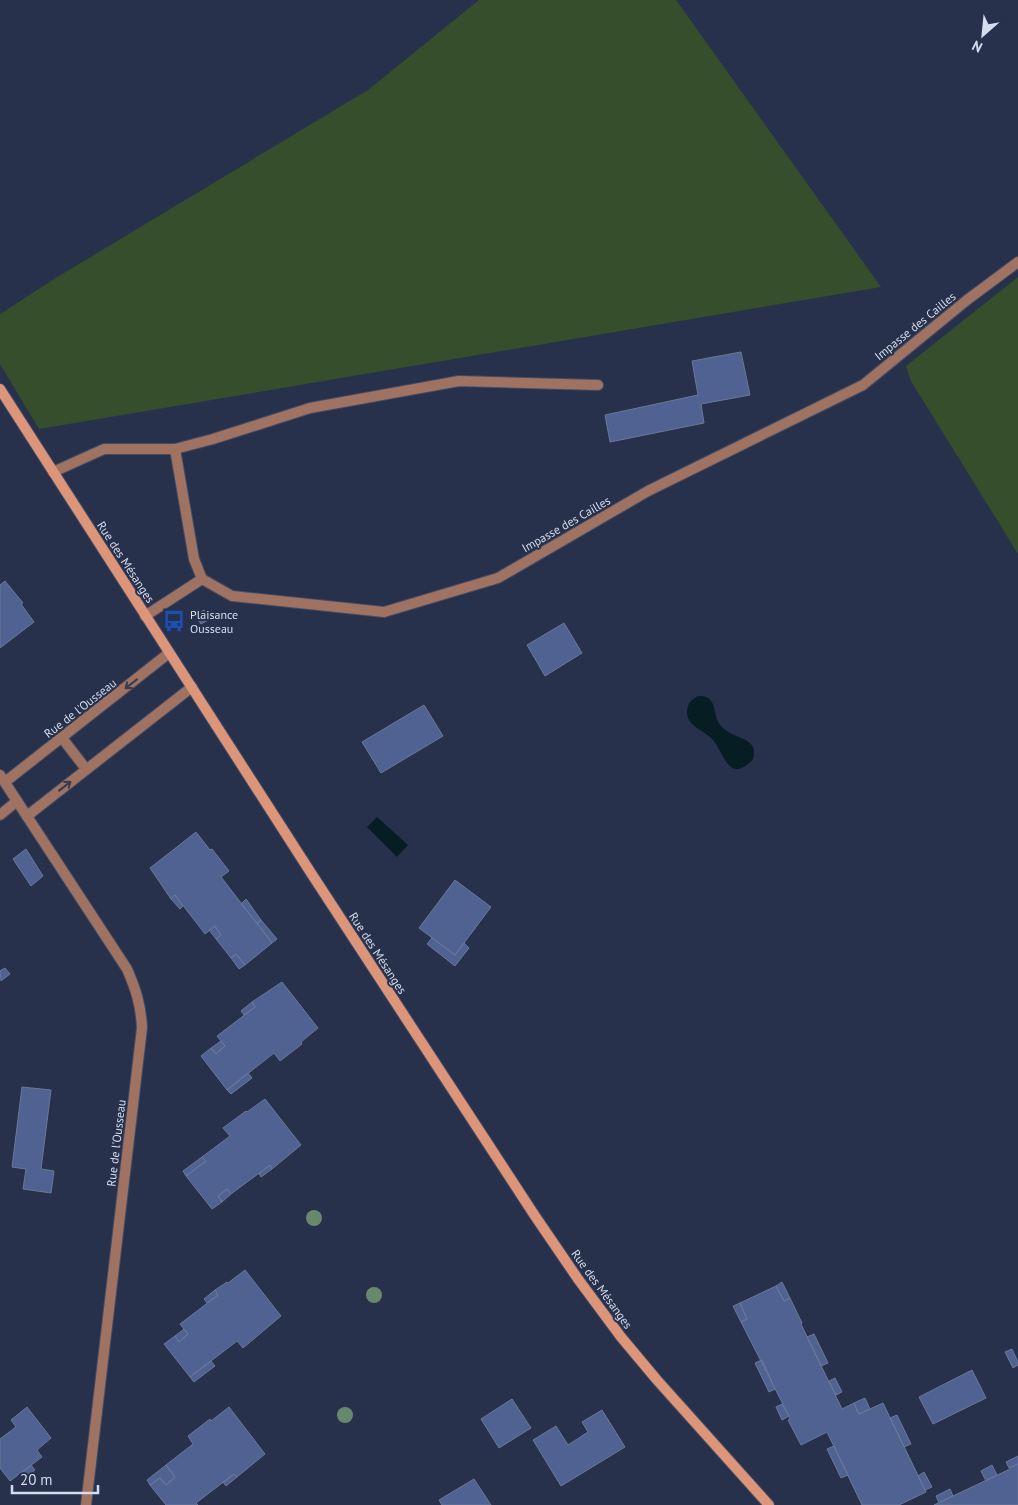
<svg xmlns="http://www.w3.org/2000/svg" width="1018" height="1505" viewBox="0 0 1018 1505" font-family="'PT Sans',sans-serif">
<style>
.green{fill:#374e2d}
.water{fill:#061d24}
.building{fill:#4f6292;stroke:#6b7897}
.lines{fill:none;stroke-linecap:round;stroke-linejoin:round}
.lane-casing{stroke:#434c66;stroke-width:12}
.street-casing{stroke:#434c66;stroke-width:12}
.secondary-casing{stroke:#434c66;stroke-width:12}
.lane{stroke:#9f7261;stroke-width:10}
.street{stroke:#9f7261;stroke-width:10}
.secondary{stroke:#dc9579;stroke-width:10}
.tree{fill:#68886d}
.oneway{stroke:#393b4f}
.labels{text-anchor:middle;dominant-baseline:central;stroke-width:4;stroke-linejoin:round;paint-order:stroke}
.street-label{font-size:12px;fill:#d5dced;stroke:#27314c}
.poi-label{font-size:12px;fill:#d5dced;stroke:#27314c;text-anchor:start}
</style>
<rect width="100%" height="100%" fill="#27314c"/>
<!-- green -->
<path class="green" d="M479,0H676L881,287L39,429L0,364V314L59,276L368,90Z
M1018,277V554L911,381L906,366Z"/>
<!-- water -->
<path class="water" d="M698,696C719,695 711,714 721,726C723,728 726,731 730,733C738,738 755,740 754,753C754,758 753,761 749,763C728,782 723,751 713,740C705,730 685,726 687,710C688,703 692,699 698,696Z
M377,817L408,845L397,857L367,827Z"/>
<!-- building -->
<path class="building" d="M741,352L750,395L701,404L704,423L610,442L605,415L698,395L692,361Z
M5,581L23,603L21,604L34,622L0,648V585Z
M204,610L210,619L201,624L195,615Z
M564,623L582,653L545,676L527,645Z
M424,705L443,736L381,773L362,742Z
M196,832L210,850L212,849L229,871L221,877L272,943L245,965L236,954L231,958L216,939L221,935L215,926L205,934L175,895L171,899L150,868Z
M26,849L43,876L31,886L13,859Z
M455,880L491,907L455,955L419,928Z
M175,895L183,906L180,909L171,899Z
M246,899L261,920L257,923L241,904Z
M261,920L277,939L272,943L257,923Z
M215,926L221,935L216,939L209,930Z
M432,938L455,955L464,943L469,948L455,966L427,944Z
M236,954L245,965L239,969L231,958Z
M5,968L10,974L1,981L0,971Z
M282,982L318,1028L301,1042L302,1044L280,1061L274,1053L227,1090L201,1056L211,1048L216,1054L225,1046L217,1036L255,1007L252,1002Z
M252,1002L255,1007L244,1015L241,1011Z
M221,1041L225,1046L216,1054L211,1048Z
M248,1073L252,1078L231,1094L227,1090Z
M22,1087L51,1090L41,1169L54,1171L51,1193L23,1189L26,1169L12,1167Z
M265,1099L301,1145L272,1169L270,1165L231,1194L227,1189L218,1196L222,1202L212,1209L186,1176L206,1161L202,1157L230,1136L223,1128L246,1111L247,1112Z
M202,1157L206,1161L186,1176L183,1171Z
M270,1165L272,1169L261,1177L259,1174Z
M227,1189L231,1194L222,1202L218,1196Z
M245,1270L281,1316L243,1348L237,1341L190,1377L164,1344L175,1336L179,1342L188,1334L180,1324L218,1295L215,1290L227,1282L228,1283Z
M782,1282L790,1298L784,1301L776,1286Z
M776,1286L784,1301L790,1298L802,1323L801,1324L842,1409L854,1403L859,1414L883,1403L926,1492L899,1505H862L827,1432L801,1445L788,1420L790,1419L789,1416L741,1322L747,1319L740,1303Z
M215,1290L218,1295L207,1303L204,1299Z
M740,1303L747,1319L741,1322L733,1306Z
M184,1329L188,1334L179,1342L175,1336Z
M814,1334L828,1363L821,1366L807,1337Z
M1012,1349L1018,1362V1365L1013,1368L1005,1352Z
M762,1360L775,1389L769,1392L755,1363Z
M211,1361L215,1366L194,1382L190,1377Z
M972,1370L986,1398L933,1424L919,1397Z
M835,1378L842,1392L836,1395L829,1381Z
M865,1398L870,1409L859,1414L854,1403Z
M512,1399L531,1428L499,1448L481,1419Z
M782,1404L789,1416L782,1420L776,1407Z
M27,1407L51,1438L37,1450L42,1457L10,1481L0,1468V1439L16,1427L11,1420Z
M229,1407L265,1454L237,1477L234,1474L196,1503L198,1505H166L150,1485L160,1478L166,1485L175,1477L166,1465L193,1444L188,1436L210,1419L211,1421Z
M602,1410L625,1447L561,1486L533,1440L556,1426L568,1445L588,1432L582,1422Z
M897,1415L911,1444L904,1447L890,1418Z
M834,1446L848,1475L841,1478L827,1449Z
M1018,1456V1464L1009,1468L1006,1462Z
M1018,1464V1505H934L1010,1469L1009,1468Z
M31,1465L35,1470L24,1478L21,1473Z
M166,1465L175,1477L166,1485L160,1478L150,1485L147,1480Z
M992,1465L997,1475L986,1481L981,1471Z
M924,1472L932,1487L925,1490L918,1476Z
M234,1474L237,1477L226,1486L223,1482Z
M474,1479L491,1505H442L439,1500Z
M950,1489L953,1496L939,1503L936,1496Z"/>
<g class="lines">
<!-- lane casing -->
<g class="lane-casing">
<path id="lane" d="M175,449L194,559L202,579L232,596L384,612L498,578L648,491L863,385L967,300L1018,262
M53,472L104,449H175L213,439L310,408L459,381L598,385
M145,616L202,579
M62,738L86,769
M0,815L17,801"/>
</g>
<!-- street casing -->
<g class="street-casing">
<path id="street" d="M0,775L127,969C136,990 141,1005 142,1028L86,1505
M5,782L169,653
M27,816L192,687"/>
</g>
<!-- secondary casing -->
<g class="secondary-casing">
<path id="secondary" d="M0,389L311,873L535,1216L578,1279L621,1337L657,1380L769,1505"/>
</g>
<!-- lane -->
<use href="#lane" class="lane"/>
<!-- street -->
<use href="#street" class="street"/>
<!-- secondary -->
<use href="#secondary" class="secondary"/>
</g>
<!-- trees -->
<g class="tree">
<circle cx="314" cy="1218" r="8"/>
<circle cx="374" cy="1295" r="8"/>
<circle cx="345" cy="1415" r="8"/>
</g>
<!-- one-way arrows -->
<defs><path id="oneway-shaft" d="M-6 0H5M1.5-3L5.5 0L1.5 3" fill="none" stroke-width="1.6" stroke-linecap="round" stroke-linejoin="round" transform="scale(1.25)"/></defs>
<g class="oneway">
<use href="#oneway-shaft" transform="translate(131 684) rotate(142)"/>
<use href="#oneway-shaft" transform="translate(65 786) rotate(-38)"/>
</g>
<!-- icons -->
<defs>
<g id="bus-bare" transform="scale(1.725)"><path d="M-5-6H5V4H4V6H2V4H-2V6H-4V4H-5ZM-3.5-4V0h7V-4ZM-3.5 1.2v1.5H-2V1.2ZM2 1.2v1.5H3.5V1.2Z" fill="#1a4fb4" stroke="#27314c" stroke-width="2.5" paint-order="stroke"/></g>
</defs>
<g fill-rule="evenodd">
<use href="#bus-bare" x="174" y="621"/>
</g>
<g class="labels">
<!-- street labels -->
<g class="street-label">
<text transform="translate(915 326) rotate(-39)">Impasse des Cailles</text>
<text transform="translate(566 524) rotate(-30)">Impasse des Cailles</text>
<text transform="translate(126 562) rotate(57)">Rue des Mésanges</text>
<text transform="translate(80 708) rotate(-38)">Rue de l'Ousseau</text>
<text transform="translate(378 953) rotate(57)">Rue des Mésanges</text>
<text transform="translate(116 1143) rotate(-83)">Rue de l'Ousseau</text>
<text transform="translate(602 1289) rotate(54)">Rue des Mésanges</text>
</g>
<!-- poi labels -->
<g class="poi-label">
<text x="190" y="614">Plaisance<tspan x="190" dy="14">Ousseau</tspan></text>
</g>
</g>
<!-- north arrow -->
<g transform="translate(983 35) rotate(207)" stroke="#27314c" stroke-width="4" paint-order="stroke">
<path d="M0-4L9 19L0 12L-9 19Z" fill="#d5dced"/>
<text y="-8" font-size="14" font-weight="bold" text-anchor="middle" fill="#d5dced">N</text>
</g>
<!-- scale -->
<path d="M12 1485v8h86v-8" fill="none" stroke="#d5dced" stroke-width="2.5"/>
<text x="20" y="1485" font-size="15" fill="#d5dced" stroke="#27314c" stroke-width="4" paint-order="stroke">20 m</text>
</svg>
